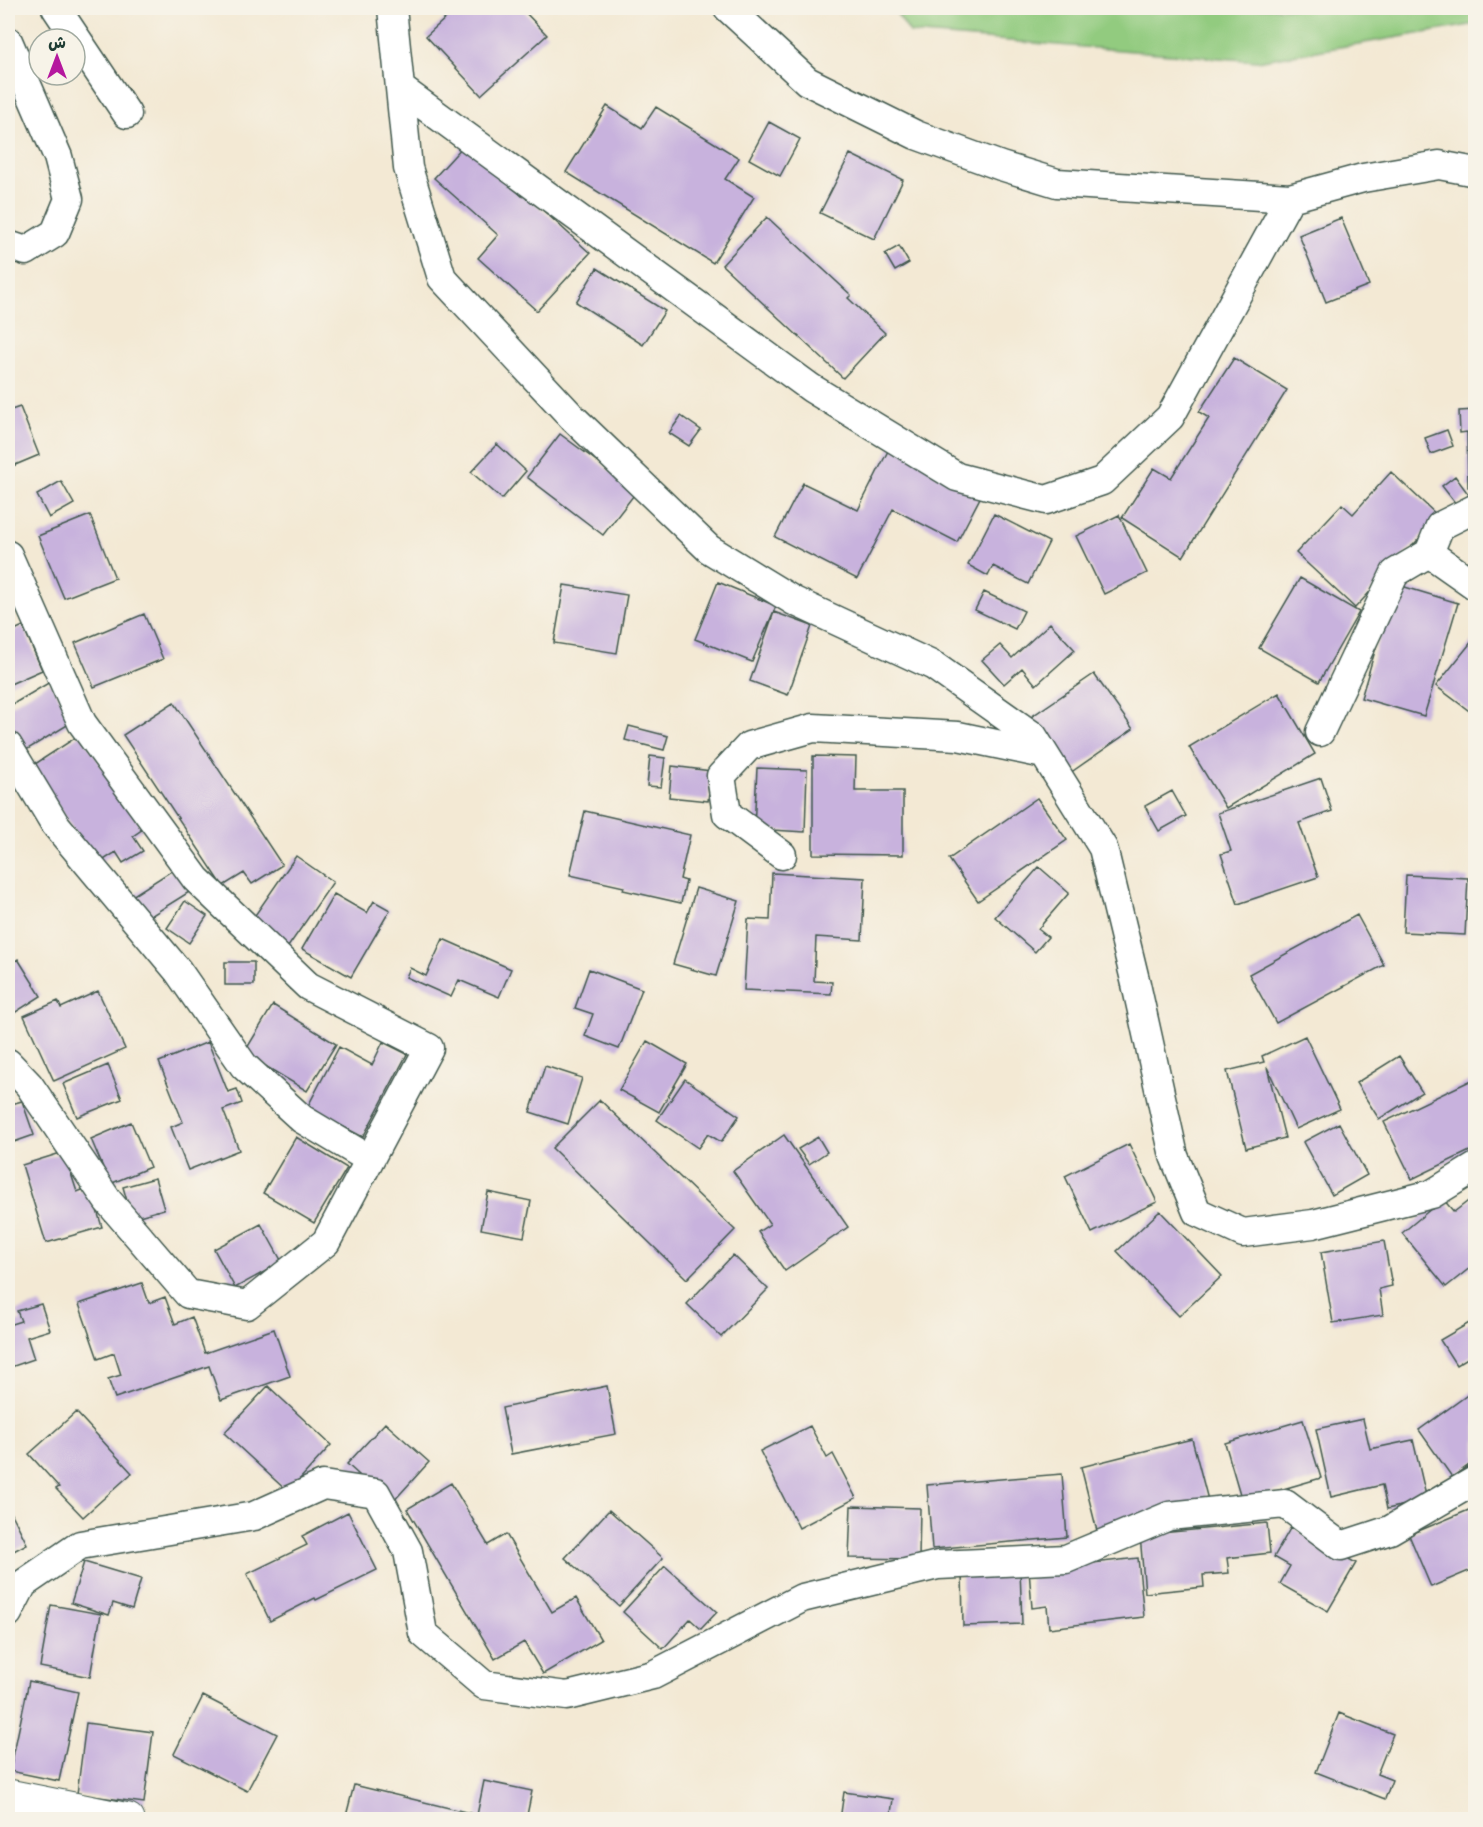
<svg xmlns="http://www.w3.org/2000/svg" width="1483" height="1827" viewBox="0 0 1483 1827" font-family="'Gochi Hand','Playpen Sans Arabic',sans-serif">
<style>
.green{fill:#92cb7f;stroke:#58845a;stroke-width:1.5}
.building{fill:#c8b2dd}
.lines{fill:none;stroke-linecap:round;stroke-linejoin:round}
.street-casing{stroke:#3f574c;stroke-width:31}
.secondary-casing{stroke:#3f574c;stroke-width:35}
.street{stroke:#fff;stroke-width:28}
.secondary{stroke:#fff;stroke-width:33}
</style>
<rect width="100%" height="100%" fill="#f7f3e8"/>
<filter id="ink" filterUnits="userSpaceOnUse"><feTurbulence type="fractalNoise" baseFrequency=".0167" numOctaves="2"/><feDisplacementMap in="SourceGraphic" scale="12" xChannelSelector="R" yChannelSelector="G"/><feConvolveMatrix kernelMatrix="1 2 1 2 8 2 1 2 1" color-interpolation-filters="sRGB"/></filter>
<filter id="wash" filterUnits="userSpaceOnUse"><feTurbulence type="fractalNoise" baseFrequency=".008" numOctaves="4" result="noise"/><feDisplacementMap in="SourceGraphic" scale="24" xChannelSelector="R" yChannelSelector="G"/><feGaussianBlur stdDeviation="1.35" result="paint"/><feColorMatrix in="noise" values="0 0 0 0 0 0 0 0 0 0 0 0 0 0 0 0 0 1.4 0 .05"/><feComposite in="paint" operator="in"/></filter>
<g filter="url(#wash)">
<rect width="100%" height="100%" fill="#f3e9d4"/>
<!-- green -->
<path class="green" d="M893,8H1475L1476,24L1257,61L910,33Z"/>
<g id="blocks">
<!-- building -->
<path class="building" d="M457,8H521L547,35L481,95L426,36Z
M607,106L642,128L656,107L739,158L725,179L754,197L713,263L566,172Z
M769,122L800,139L780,176L749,159Z
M465,144L522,196L524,193L590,253L537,311L478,258L498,235L434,178Z
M850,154L903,180L874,239L820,213Z
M767,217L851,295L848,298L885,333L843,378L722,265Z
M1341,218L1369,285L1326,302L1299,235Z
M899,246L909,263L895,271L885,254Z
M597,268L665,311L643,345L576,302Z
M1234,358L1287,390L1183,557L1122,518L1154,468L1171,478L1209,418L1199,412Z
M20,407L39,455L8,468V411Z
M1476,410V487H1468L1467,432L1460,433L1459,411Z
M681,416L701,430L689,446L669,433Z
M1447,430L1453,446L1431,454L1425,438Z
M560,434L637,491L603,535L527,477Z
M497,444L526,471L502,499L471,472Z
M891,445L983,492L957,542L893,509L857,579L775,537L803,483L858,510Z
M1391,472L1439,517L1355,608L1296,553L1342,504L1353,514Z
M1455,476L1469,495L1456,504L1442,486Z
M61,481L74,504L49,518L37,495Z
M994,514L1049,542L1028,584L993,566L988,576L968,565Z
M90,515L115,578L64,598L38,536Z
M1119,515L1147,573L1104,594L1076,536Z
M1300,578L1359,612L1319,682L1259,648Z
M718,582L776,606L752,662L695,639Z
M1395,584L1458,603L1424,716L1361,698Z
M564,585L627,595L617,653L554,643Z
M984,592L1024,611L1015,629L975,610Z
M774,612L812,626L788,695L750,681Z
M144,614L163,659L94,687L75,643Z
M1050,623L1075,650L1036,685L1022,668L1004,684L982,660L1000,645L1012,658Z
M23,626L42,670L8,685V633Z
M1473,640L1476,642V716L1436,686Z
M1094,674L1133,729L1070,773L1031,717Z
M50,682L74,721L23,752L8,727V707Z
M1279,693L1315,754L1226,808L1189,747Z
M174,702L282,865L252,884L244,873L223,886L123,735Z
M629,726L668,736L664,750L625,740Z
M81,734L143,829L133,836L143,851L123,863L116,852L96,865L32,766Z
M650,756L665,758L661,787L647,786Z
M813,756L856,757L855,791H903V855L813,854Z
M672,766L711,771L708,801L669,797Z
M757,768L807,770L805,832L754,829Z
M1321,778L1332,811L1299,823L1318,877L1238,904L1221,854L1231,851L1218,813Z
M1172,791L1186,816L1159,831L1145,806Z
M1037,798L1067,840L978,901L949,859Z
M585,811L690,835L680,879L686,881L681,903L623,890L624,887L570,875Z
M296,856L333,882L288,947L251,921Z
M179,866L194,889L146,919L132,896Z
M1039,867L1069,893L1038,929L1048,937L1035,952L995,917Z
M772,873L865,878L862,940L816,937L814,981L832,982L831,994L744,990L748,919L770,920Z
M1406,875L1468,878L1465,935L1403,932Z
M696,888L739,901L716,976L673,964Z
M334,894L367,913L374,901L390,910L351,977L302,949Z
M185,901L207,916L189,943L167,928Z
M1357,915L1384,965L1276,1023L1249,974Z
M443,939L511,969L499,997L459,980L451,997L406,977L410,968L426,976Z
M18,959L41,996L8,1017V966Z
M225,962H254V985H225Z
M589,969L642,989L619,1049L585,1036L593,1014L575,1008Z
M98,991L125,1049L54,1081L24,1016L58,1001L61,1008Z
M273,1005L336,1044L307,1091L244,1053Z
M1305,1036L1340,1109L1296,1129L1267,1067L1285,1138L1246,1148L1227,1071L1264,1062L1262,1056Z
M647,1041L687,1064L659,1112L619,1090Z
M208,1042L228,1092L237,1089L242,1103L223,1110L239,1150L188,1170L171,1127L183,1122L159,1062Z
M383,1042L407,1054L363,1137L307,1108L339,1047L372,1065Z
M1399,1056L1422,1092L1379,1119L1356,1083Z
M108,1065L122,1099L77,1117L63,1084Z
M545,1066L582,1078L568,1124L530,1112Z
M1476,1078V1148L1412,1179L1384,1122Z
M685,1079L739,1116L721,1142L708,1134L698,1148L657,1120Z
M600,1100L735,1230L687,1279L552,1148Z
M22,1101L34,1135L14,1142L8,1125V1105Z
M131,1122L150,1167L110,1184L91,1139Z
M1339,1123L1367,1175L1332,1195L1303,1142Z
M784,1135L848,1227L785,1271L758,1232L770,1224L733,1171Z
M296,1137L347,1168L314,1223L263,1193Z
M818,1137L827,1152L809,1164L798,1149Z
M1129,1144L1157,1202L1092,1233L1065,1176Z
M64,1152L77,1192L90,1187L102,1227L46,1243L22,1165Z
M155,1178L164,1209L132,1218L123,1187Z
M488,1192L531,1201L524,1237L481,1229Z
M1476,1195V1263L1446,1287L1402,1233L1443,1199L1454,1212Z
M1160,1211L1222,1276L1179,1316L1117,1251Z
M261,1224L282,1262L235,1288L214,1249Z
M1384,1241L1392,1286L1379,1289L1383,1315L1333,1323L1321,1252Z
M733,1255L768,1289L721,1337L687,1304Z
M142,1283L149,1303L165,1297L175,1324L192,1317L205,1353L274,1329L290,1376L221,1400L209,1366L115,1398L108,1379L121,1375L114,1353L98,1359L79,1304Z
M41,1304L50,1330L27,1337L34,1359L8,1368V1325L21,1321L17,1311Z
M1476,1319V1353L1456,1365L1440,1340Z
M268,1386L331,1445L288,1492L224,1433Z
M607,1386L616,1434L511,1454L502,1408Z
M1473,1391L1476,1394V1460L1452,1477L1419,1430Z
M76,1412L132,1473L83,1517L56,1489L59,1487L29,1454Z
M1363,1419L1370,1449L1413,1440L1427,1500L1387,1509L1382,1485L1331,1497L1316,1429Z
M1303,1420L1321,1478L1242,1501L1225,1443Z
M385,1423L429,1462L391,1504L347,1464Z
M810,1426L827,1458L833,1454L856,1498L799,1528L760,1451Z
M1192,1439L1208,1500L1098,1535L1081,1467Z
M1062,1474L1067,1537L932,1549L927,1485Z
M451,1483L488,1545L506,1534L552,1612L576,1598L601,1640L543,1674L524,1642L495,1659L407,1509Z
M8,1506L27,1544L8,1554Z
M851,1506L920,1508L919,1559L849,1558Z
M1476,1507V1568L1431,1587L1409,1535Z
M609,1510L663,1558L619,1606L565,1558Z
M348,1512L377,1570L316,1600L315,1598L270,1621L247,1574L307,1545L302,1536Z
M1267,1523L1270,1553L1227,1558L1229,1573L1203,1575L1204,1587L1145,1593L1140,1535Z
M1291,1527L1356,1563L1328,1611L1280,1584L1290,1566L1274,1557Z
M1138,1558L1144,1617L1049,1628L1047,1606L1032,1608L1029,1570Z
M84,1562L141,1579L132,1609L113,1603L109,1615L71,1603Z
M665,1566L717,1612L701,1629L690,1619L663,1649L623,1612Z
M1020,1570L1022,1624L963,1626L962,1571Z
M51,1605L101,1614L90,1677L40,1667Z
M29,1681L78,1692L59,1781L10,1771Z
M203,1696L277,1734L247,1791L174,1754Z
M1339,1713L1393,1734L1377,1774L1392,1780L1385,1799L1316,1772Z
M86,1723L153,1732L144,1803L77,1794Z
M484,1781L532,1791L526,1820H476Z
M354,1785L470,1813L469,1820H345Z
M844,1792L893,1799L890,1820H840Z"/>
</g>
</g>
<g filter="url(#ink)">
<use href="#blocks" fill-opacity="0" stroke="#3f574c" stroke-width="1.5"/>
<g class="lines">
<!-- street casing -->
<g class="street-casing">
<path id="street" d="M56,8L127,114
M392,8L408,168L442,278L573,418L709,549L794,601L934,666L1033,736L1103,848L1136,984L1174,1156L1197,1212L1243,1233L1313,1224L1432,1194L1476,1167
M728,8L807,81L916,135L1001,166L1057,183L1290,198L1363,178L1439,165L1476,172
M8,41L58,157L69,199L55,233L26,251L8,245
M400,88L811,388L957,477L1046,500L1102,481L1170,417L1290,198
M1429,553L1440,526L1476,508
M8,555L82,723L196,879L308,986L429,1048L326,1242L247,1305L188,1294L108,1201L29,1085L8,1063
M1320,732L1395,573L1429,553L1476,586
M8,746L55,824L178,971L244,1066L302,1119L369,1159
M782,855L727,814L721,776L749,746L813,728L958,736L1044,754
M8,1613L23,1584L80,1545L254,1516L323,1485L376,1493L408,1551L423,1633L484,1685L567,1696L653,1675L802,1598L938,1565L1066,1559L1169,1516L1285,1504L1341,1546L1390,1530L1476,1480"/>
</g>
<!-- secondary casing -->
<g class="secondary-casing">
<path id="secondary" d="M8,1796L128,1820"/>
</g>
<!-- street -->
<use href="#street" class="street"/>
<!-- secondary -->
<use href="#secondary" class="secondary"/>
</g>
</g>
<!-- margin -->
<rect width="1483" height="1827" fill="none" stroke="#f7f3e8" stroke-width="30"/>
<!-- north arrow -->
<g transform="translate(57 57)"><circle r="28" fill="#f7f3e8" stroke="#a1aaa0" stroke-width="1.5"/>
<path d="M0-4.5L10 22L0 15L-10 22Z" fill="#b5179e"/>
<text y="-9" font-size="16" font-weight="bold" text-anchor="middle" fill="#1f3d34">ش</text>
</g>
</svg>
